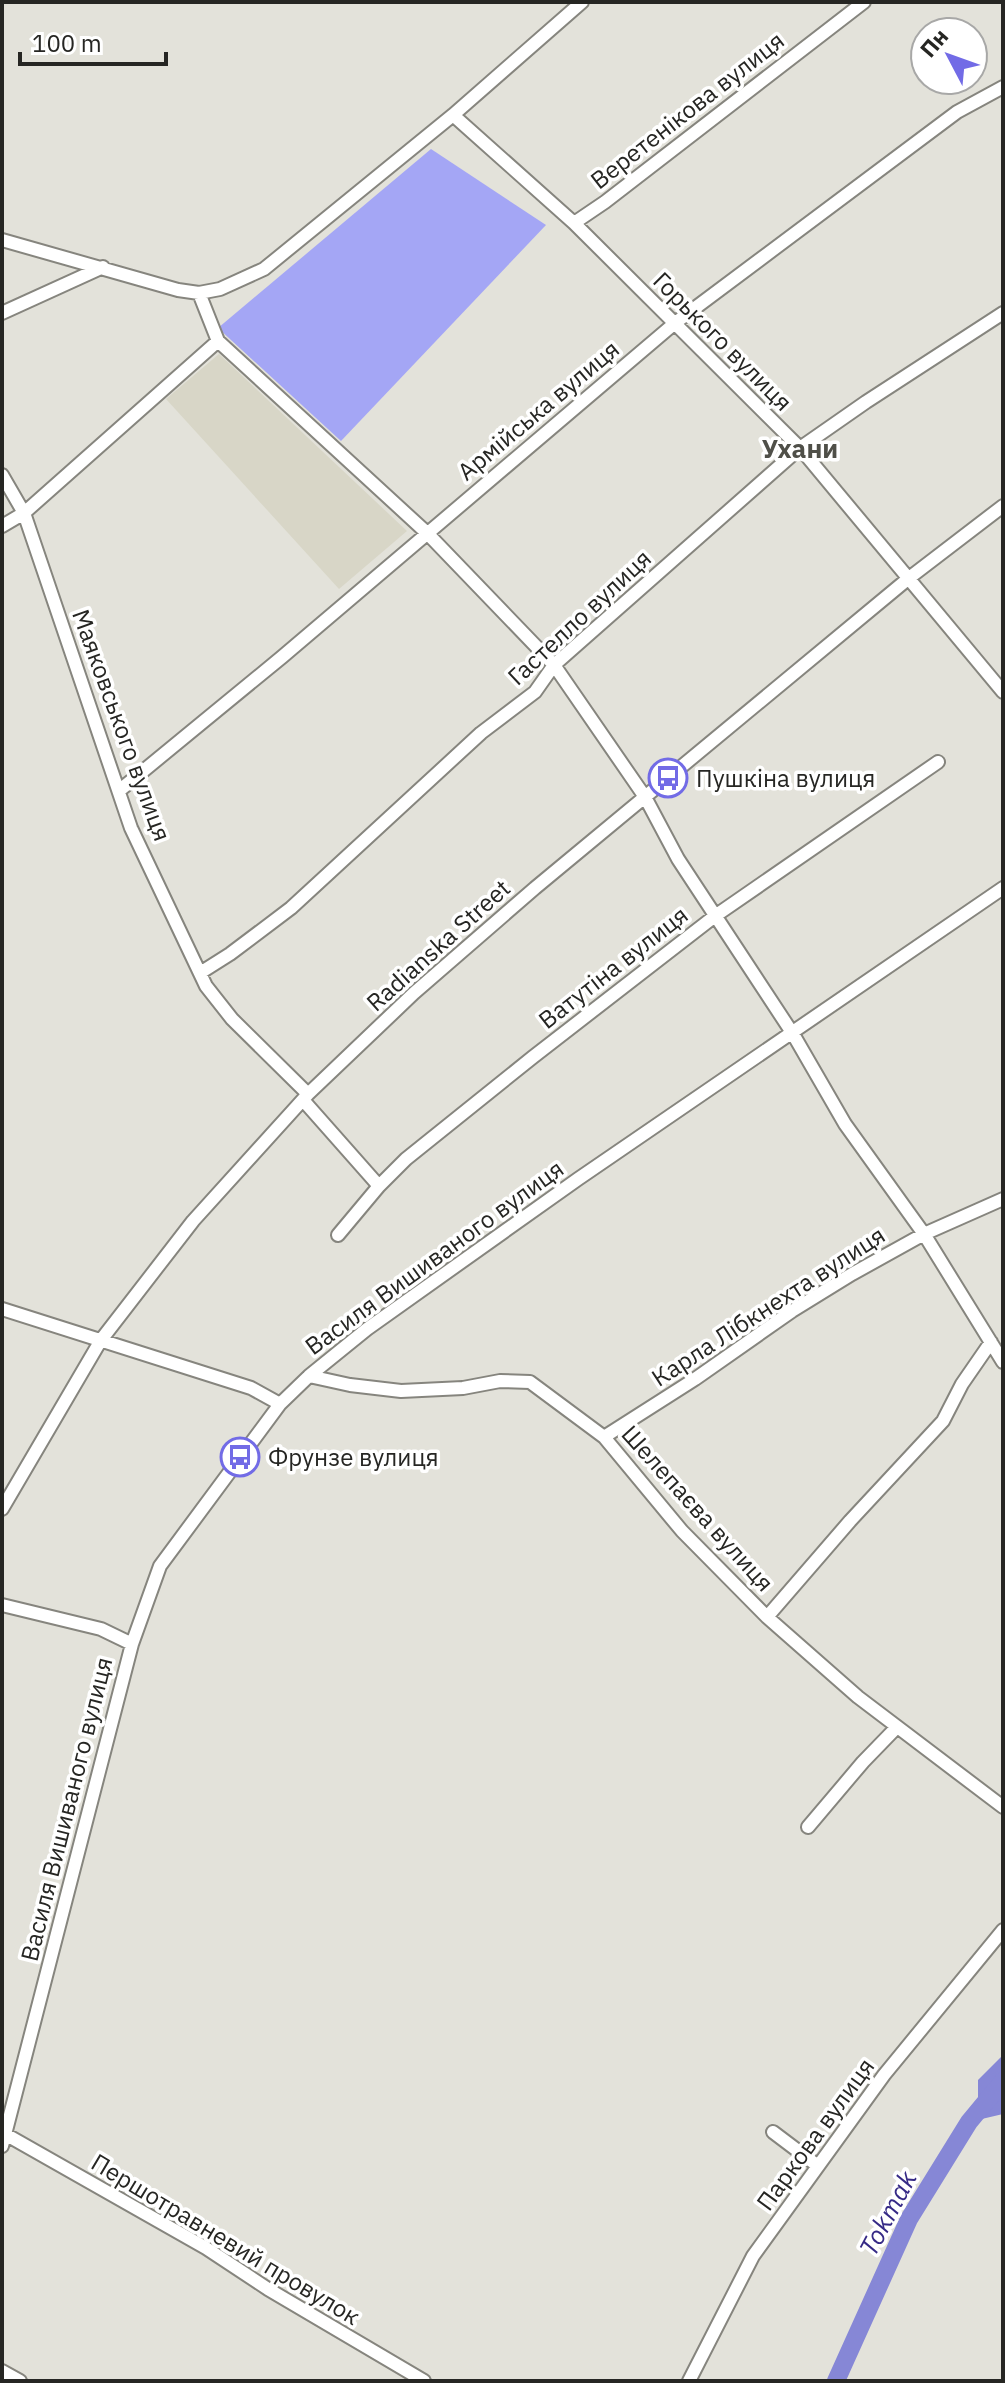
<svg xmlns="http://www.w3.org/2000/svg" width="1005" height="2383" viewBox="0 0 1005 2383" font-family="'IBM Plex Sans',sans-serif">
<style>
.built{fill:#d8d6c7}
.green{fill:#a4a6f5}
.water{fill:#8687d6}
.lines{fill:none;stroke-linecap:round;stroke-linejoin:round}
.river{stroke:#8687d6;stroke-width:18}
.minor-casing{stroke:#86857e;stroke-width:16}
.minor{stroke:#fff;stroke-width:12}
.labels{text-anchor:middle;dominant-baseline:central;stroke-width:7;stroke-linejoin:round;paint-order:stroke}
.street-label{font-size:24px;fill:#262623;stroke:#fff}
.poi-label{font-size:24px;fill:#262623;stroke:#fff;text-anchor:start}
.neighbourhood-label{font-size:26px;font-weight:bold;fill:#4f4f48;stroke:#fff}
.water-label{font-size:26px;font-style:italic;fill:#362a86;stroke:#fff}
</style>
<rect width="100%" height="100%" fill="#e3e2da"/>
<!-- built -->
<path class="built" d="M219,354L407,531L339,589L166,399Z"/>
<!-- green -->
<path class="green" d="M431,149L546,225L341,441L218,328Z"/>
<!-- water -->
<path class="water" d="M1003,2055V2114L969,2122L978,2108V2080Z"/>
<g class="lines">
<!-- river -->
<path class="river" d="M836,2381L909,2219L969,2122L1003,2081"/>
<!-- minor casing -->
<g class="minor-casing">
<path id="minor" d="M453,115L574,223L800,448L1003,692
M574,223L605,202L864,2
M2,240L178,290L199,293L220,289L264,269L453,115L582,2
M199,293L218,341L427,533L554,665L645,797L678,859L793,1034L845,1124L924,1234L1003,1362
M2,313L103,267
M2,475L24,513L131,828L206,986L232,1019L308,1094
M2,526L24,513L218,341
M120,790L282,657L675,323L957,112L1003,87
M200,973L230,954L291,908L481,733L535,692L554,665L800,448L866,402L1003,313
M303,1100L379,1186
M338,1235L379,1186L406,1159L533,1057L715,916L938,762
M2,1309L251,1388L280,1404
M309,1376L350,1385L401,1391L463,1388L500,1381L530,1382L604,1437L682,1531L767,1617L858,1697L1003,1807
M604,1437L695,1379L792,1311L852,1274L924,1234L1003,1199
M2,1509L101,1340L193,1221L308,1094L414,993L535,888L909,578L1003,506
M2,1605L101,1629L132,1644
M767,1617L850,1521L943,1421L962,1384L991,1342
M808,1827L863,1762L896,1728
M773,2132L818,2166
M5,2134L206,2248L268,2289L424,2381
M2,2146L132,1644L160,1566L280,1404L309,1376L367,1329L578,1179L1003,888
M2,2371L20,2381
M689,2381L753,2256L884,2075L1003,1930"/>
</g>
<!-- minor -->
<use href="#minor" class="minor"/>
</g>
<!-- icons -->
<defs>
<g id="bus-ring" transform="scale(2)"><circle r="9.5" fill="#fff" stroke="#726be6" stroke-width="1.5"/><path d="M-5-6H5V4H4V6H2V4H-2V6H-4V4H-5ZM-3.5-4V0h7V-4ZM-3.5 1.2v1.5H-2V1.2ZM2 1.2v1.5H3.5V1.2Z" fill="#726be6"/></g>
</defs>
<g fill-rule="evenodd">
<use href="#bus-ring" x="668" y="778"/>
<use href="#bus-ring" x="240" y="1457"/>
</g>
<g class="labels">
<!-- street labels -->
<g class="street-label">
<text transform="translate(687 110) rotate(-38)">Веретенікова вулиця</text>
<text transform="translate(723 341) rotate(45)">Горького вулиця</text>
<text transform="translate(538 410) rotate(-40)">Армійська вулиця</text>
<text transform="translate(579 617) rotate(-43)">Гастелло вулиця</text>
<text transform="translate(122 725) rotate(70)">Маяковського вулиця</text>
<text transform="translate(438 945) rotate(-42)">Radianska Street</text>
<text transform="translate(613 967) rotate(-38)">Ватутіна вулиця</text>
<text transform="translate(434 1257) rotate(-36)">Василя Вишиваного вулиця</text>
<text transform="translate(768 1306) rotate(-33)">Карла Лібкнехта вулиця</text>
<text transform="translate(698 1508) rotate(48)">Шелепаєва вулиця</text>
<text transform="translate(66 1809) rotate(-76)">Василя Вишиваного вулиця</text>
<text transform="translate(815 2134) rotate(-54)">Паркова вулиця</text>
<text transform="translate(226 2239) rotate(31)">Першотравневий провулок</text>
</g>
<!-- poi labels -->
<g class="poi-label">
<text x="696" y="778">Пушкіна вулиця</text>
<text x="268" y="1457">Фрунзе вулиця</text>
</g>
<!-- neighbourhood labels -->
<g class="neighbourhood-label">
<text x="800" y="448">Ухани</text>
</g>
<!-- water labels -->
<g class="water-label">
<text transform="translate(887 2213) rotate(-62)">Tokmak</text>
</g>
</g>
<!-- border -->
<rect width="1005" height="2383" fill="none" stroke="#262623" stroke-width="8"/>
<!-- north arrow -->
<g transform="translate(949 56) rotate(311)"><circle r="38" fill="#ffffff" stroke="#a8a8a7" stroke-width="2"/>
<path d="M0-6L14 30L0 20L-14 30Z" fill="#726be6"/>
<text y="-12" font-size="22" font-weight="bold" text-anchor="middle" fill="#262623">Пн</text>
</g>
<!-- scale -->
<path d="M20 52v12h146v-12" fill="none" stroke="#262623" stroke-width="4"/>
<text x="32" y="52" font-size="24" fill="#262623" stroke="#ffffff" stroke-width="6" paint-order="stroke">100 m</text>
</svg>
